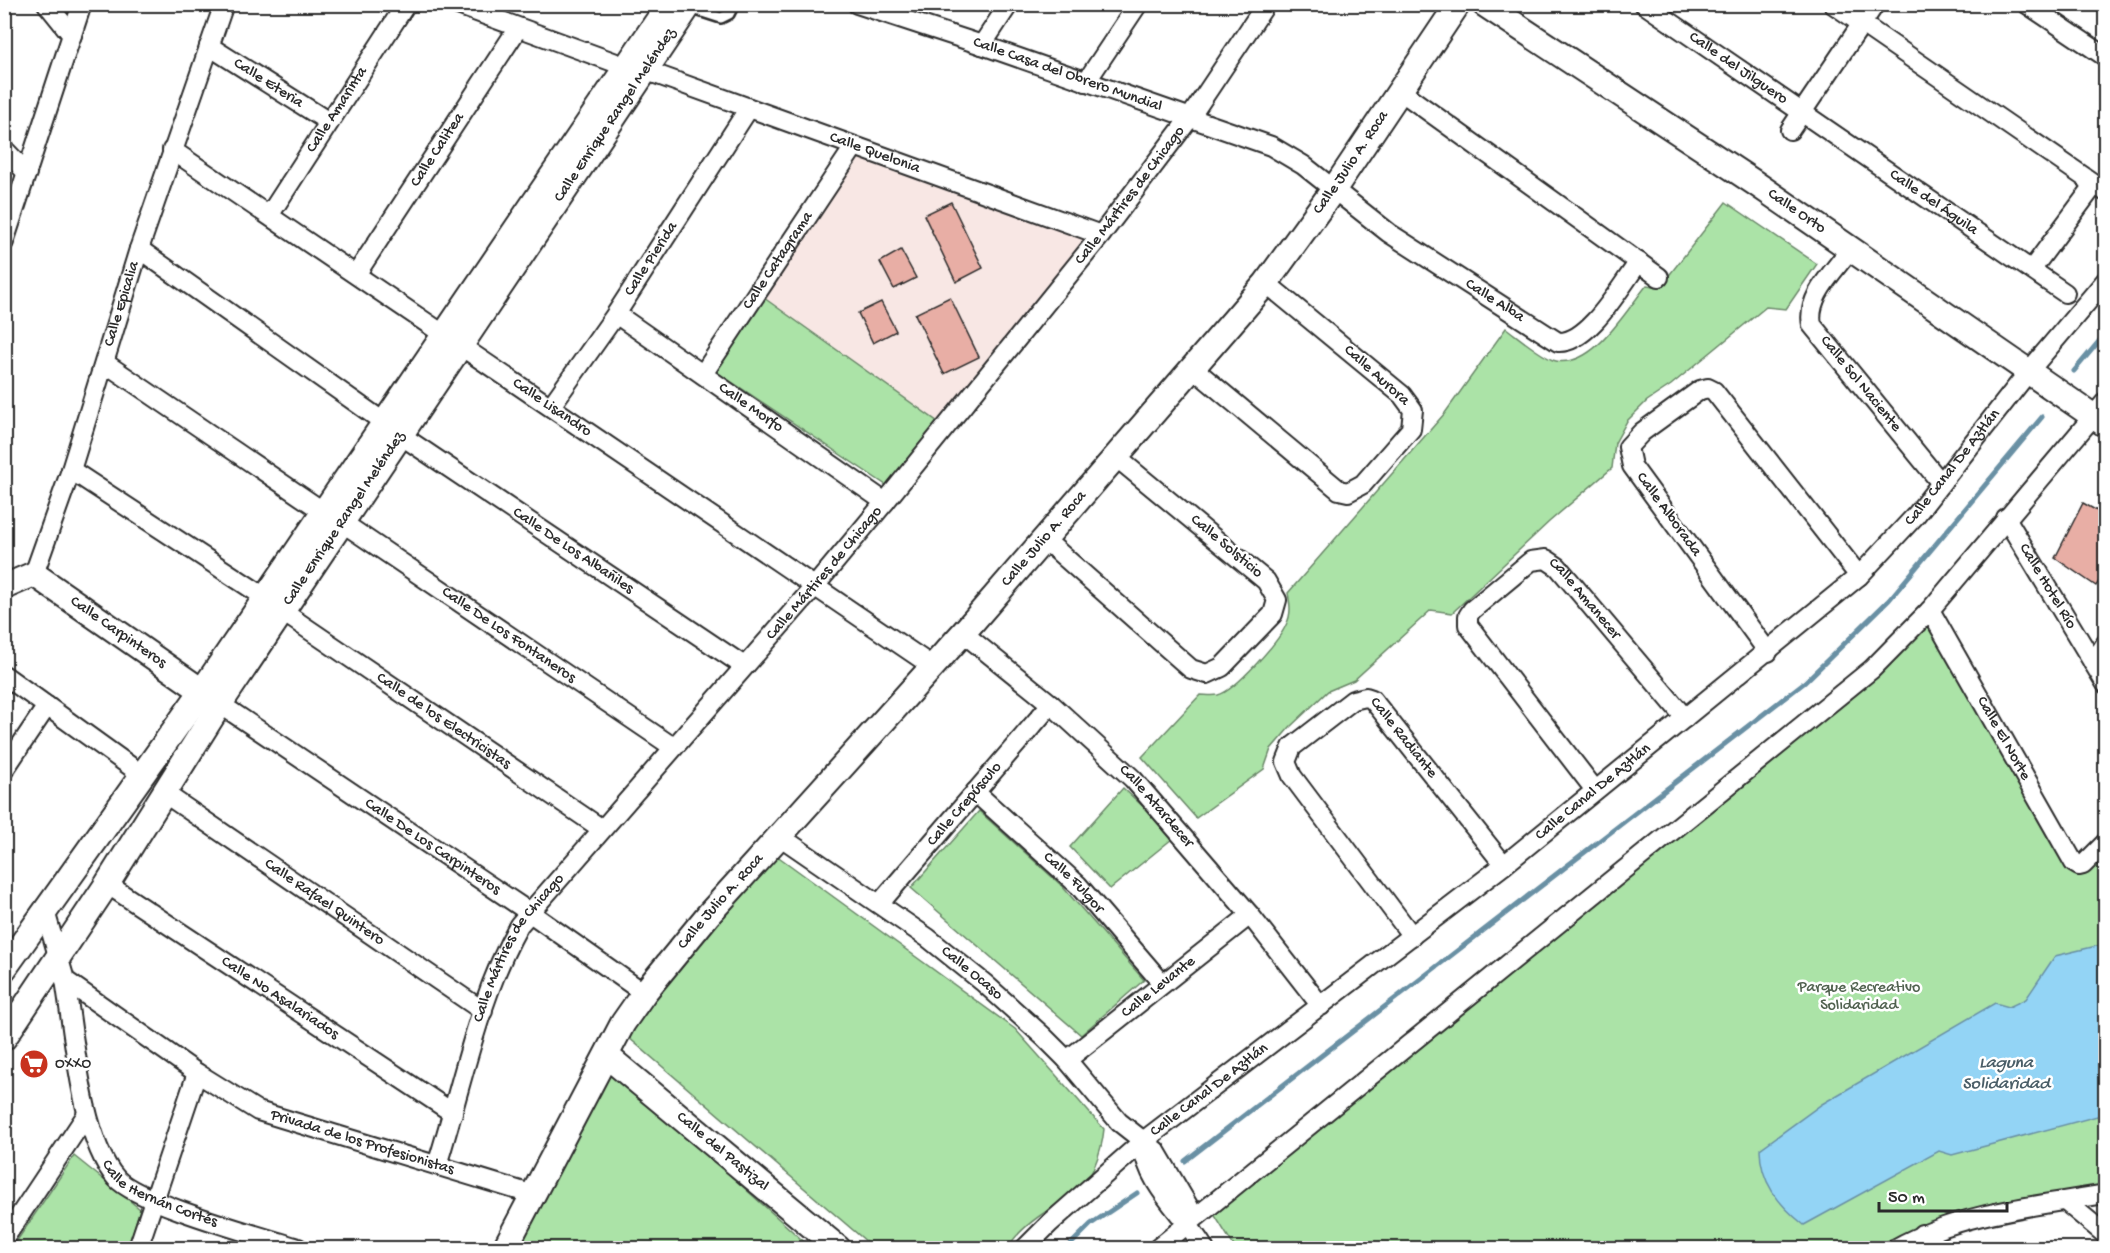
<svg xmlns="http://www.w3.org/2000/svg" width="2110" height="1253" viewBox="0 0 2110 1253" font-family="'Gochi Hand',sans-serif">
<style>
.built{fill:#f8e7e4}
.green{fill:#abe3a7;stroke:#6b8769;stroke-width:1.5}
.water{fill:#93d4f5;stroke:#6990a4;stroke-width:1.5}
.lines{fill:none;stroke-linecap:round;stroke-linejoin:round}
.stream{stroke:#6990a4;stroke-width:5}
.building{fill:#e8aea5;stroke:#2b2b2b;stroke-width:1.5}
.service-casing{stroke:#2b2b2b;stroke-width:14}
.minor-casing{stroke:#2b2b2b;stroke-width:22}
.tertiary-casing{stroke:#2b2b2b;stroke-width:28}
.service{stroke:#fff;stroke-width:9}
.minor{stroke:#fff;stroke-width:18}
.tertiary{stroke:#fff;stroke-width:24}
.labels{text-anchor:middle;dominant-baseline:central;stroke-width:5;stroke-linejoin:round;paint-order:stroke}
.street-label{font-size:16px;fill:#2b2b2b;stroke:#fff}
.park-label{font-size:16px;fill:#516250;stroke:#fff}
.poi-label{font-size:16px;fill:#2b2b2b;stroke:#fff;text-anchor:start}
.water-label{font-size:18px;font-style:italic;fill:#4a5e68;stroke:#fff}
</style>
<rect width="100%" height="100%" fill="#fff"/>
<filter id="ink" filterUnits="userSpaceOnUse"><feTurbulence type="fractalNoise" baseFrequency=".0167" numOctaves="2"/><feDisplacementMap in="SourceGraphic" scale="12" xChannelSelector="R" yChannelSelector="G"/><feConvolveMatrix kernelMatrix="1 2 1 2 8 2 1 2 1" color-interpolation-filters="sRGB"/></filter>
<g filter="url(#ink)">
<!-- built -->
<path class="built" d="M859,154L1091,236L938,422L764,298Z"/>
<!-- green -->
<path class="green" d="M1726,202L1817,264L1786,309L1766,307L1671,385L1647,401L1627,421L1615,443L1612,468L1549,522L1452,613L1431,610L1354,680L1328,691L1290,727L1271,749L1264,769L1196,818L1142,757L1200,695C1205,695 1213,696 1218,695C1235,691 1279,641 1286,625C1292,614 1290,604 1288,593L1445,413L1506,328C1517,336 1544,359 1556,361C1594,368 1626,310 1647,285L1660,287Z
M764,298L938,422L886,485L714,370Z
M1930,610L2083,864L2105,840V1194L2015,1209L1896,1248H1235L1212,1211Z
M1123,788L1149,812L1172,839L1110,889L1070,847Z
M979,811L1061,885L1144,980L1081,1035L911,888Z
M776,855L1015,1029L1104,1129C1102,1151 1090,1187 1070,1200C1065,1203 1058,1204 1053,1207C1037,1217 1017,1231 1008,1248H874L628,1037L652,993Z
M611,1068L811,1248H517Z
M74,1156L140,1209L128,1248H12Z"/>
<!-- water -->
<path class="water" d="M2105,944V1114L1952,1155L1939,1151L1804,1225C1779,1205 1760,1182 1760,1149L1822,1104L1995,1003L2009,1007L2026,999L2055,956Z"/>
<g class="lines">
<!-- stream -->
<path class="stream" d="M2074,371L2106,333
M1185,1161L1805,682L1889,600L2042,417
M1067,1248L1091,1224L1137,1193"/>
</g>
<!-- building -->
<path class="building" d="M951,202L983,268L956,282L924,215Z
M901,250L916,278L894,289L880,262Z
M950,297L979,357L944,374L915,314Z
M881,302L896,331L873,343L858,313Z
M2083,503L2106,516V571L2096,586L2055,558Z"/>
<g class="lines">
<!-- service casing -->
<g class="service-casing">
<path id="service" d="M690,8L721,18L729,14L734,4"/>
</g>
<!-- minor casing -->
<g class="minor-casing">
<g id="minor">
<path d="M47,4L72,35"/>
<path d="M455,4L627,67"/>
<path id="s1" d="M857,4L982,45L1271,146L1303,165L1389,233L1558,342C1589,344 1621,285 1639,262"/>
<path id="s2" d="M1644,4L2065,293"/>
<path d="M1833,4L2106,192"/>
<path d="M2027,4L2106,57"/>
<path d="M982,45L1009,4"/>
<path id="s3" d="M209,46L329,122"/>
<path id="s4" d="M647,71L1101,235"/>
<path d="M1086,82L1138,4"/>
<path d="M1399,90L1659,277"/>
<path d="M1790,130L1875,4"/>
<path d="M4,149L27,173"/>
<path id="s5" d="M172,150L932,666"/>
<path id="s6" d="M270,214L406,4"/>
<path d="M4,242L82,4"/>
<path d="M139,249L385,423"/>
<path id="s7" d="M1850,249C1835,271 1806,296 1812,325L1941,483"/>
<path d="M2032,269L2095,184"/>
<path id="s8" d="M357,273L518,28"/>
<path id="s9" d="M616,314L885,502"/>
<path d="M105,363L324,512"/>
<path d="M1194,369L1339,490L1348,492L1363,484L1411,429L1413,410L1402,395L1266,283"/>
<path id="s10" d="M703,374L854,147"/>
<path id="s11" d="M551,406L616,314L749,108"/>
<path id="s12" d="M402,436L744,666"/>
<path d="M71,470L266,598"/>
<path id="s13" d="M2006,518L2106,684"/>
<path id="s14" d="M343,523L673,747"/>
<path d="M1044,539L1191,669L1207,674L1222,667L1273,614L1277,600L1266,581L1116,457"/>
<path id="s15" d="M34,574L71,470L139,249L224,4"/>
<path id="s16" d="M1930,610L2074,863L2079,866L2083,865L2106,842"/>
<path id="s17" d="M283,612L602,829"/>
<path id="s18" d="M963,633L1051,704L1133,779L1250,915L1321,1006"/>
<path d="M1768,652L1632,466L1628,447L1642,432L1700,390L1708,388L1714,391L1859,576"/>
<path d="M2093,663L2106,643"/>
<path d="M4,675L141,774"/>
<path id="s19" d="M220,704L529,912L644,993"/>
<path d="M4,770L47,706"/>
<path id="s20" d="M1595,790L1468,625V616L1472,610L1531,561L1546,559L1558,567L1685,718"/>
<path id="s21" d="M975,792L1078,885L1162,983"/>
<path id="s22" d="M164,793L483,1011"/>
<path id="s23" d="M778,835L928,938L984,983L1044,1037L1067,1060L1119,1122L1156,1151L1189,1207L1190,1225"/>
<path id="s24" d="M107,884L453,1113"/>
<path id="s25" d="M880,903L1051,704"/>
<path id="s26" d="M45,911L65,980L197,1073L258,1111L534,1195"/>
<path id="s27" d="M1412,936L1292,776L1286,762L1292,747L1353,700L1366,697L1372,699L1504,865"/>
<path id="s28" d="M65,980C74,1033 81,1138 116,1178C138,1203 261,1236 298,1248"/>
<path id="s29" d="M1067,1060L1250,915"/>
<path d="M1142,1142C1148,1188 1182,1211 1204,1248"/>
<path id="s30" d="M437,1165C462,1086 478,998 519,925L815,586L885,502L1101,235L1189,119L1266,4"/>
<path d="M2065,1201L2106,1235"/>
<path d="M1922,1234L1939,1248"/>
<path d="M4,1239L87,1114"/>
<path d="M138,1248L197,1073"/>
<path id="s31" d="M1025,1248L1050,1223L1142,1142L1504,865L1859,576L1916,515L2029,371L2106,280"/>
<path d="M1158,1248L1872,669L1930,610L2106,401"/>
<path d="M1896,1248C1959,1213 2035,1206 2106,1194"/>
</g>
</g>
<!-- tertiary casing -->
<g class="tertiary-casing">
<g id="tertiary">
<path id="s32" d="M1484,4L1755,183L2106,425"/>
<path id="s33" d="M4,587L34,574L202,691"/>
<path d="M4,969L202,691L669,4"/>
<path id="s34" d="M4,1038L107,884L220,704L690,4"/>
<path id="s35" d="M607,1056L838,1248"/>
<path id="s36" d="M505,1248L623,1023L644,993L708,915L963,633L1266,283L1334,189L1458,4"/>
</g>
</g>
<!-- service -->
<use href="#service" class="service"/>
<!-- minor -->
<use href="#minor" class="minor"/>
<!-- tertiary -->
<use href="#tertiary" class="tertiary"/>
</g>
</g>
<!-- icons -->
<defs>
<g id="supermarket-disc" transform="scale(1.5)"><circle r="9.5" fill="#c8321e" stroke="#fff"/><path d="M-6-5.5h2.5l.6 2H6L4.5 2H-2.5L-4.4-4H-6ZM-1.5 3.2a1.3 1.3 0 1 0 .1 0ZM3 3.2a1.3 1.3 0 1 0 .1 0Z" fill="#fff"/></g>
</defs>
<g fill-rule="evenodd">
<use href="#supermarket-disc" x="34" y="1064"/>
</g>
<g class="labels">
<!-- street labels -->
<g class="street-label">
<text stroke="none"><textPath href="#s2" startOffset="114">Calle del Jilguero</textPath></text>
<text stroke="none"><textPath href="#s1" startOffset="222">Calle Casa del Obrero Mundial</textPath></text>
<text stroke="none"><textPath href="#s3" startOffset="70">Calle Eteria</textPath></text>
<text stroke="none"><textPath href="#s6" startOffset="124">Calle Amarinta</textPath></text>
<text stroke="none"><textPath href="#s34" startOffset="1107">Calle Enrique Rangel Meléndez</textPath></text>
<text stroke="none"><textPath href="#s8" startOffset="147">Calle Calitea</textPath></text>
<text stroke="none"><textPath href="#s4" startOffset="242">Calle Quelonia</textPath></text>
<text stroke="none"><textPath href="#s36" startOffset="1382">Calle Julio A. Roca</textPath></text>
<text stroke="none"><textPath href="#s30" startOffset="1206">Calle Mártires de Chicago</textPath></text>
<text stroke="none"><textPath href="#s2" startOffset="351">Calle del Águila</textPath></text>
<text stroke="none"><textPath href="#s32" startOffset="375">Calle Orto</textPath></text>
<text stroke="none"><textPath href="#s11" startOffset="178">Calle Pierida</textPath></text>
<text stroke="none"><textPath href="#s10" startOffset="136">Calle Catagrama</textPath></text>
<text stroke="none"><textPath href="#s1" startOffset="710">Calle Alba</textPath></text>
<text stroke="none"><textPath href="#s15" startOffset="284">Calle Epicalia</textPath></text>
<text transform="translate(1376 376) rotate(42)">Calle Aurora</text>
<text stroke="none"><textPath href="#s7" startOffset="164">Calle Sol Naciente</textPath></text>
<text stroke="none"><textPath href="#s5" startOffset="459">Calle Lisandro</textPath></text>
<text stroke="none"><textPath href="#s9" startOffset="164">Calle Morfo</textPath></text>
<text stroke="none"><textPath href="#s31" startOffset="1215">Calle Canal De Aztlán</textPath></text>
<text transform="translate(1668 515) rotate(54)">Calle Alborada</text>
<text stroke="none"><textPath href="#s34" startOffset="621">Calle Enrique Rangel Meléndez</textPath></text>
<text stroke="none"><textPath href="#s36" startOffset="896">Calle Julio A. Roca</textPath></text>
<text transform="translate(1226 547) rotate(40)">Calle Solsticio</text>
<text stroke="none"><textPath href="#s12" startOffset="206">Calle De Los Albañiles</textPath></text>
<text stroke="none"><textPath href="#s30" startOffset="720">Calle Mártires de Chicago</textPath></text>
<text stroke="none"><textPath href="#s13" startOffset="80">Calle Hotel Río</textPath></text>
<text stroke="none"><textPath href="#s20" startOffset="372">Calle Amanecer</textPath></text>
<text stroke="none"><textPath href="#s33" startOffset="135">Calle Carpinteros</textPath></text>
<text stroke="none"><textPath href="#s14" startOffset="200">Calle De Los Fontaneros</textPath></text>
<text stroke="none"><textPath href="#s17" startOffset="194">Calle de los Electricistas</textPath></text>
<text stroke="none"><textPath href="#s27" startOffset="378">Calle Radiante</textPath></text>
<text stroke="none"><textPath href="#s16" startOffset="148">Calle El Norte</textPath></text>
<text stroke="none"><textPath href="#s31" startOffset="729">Calle Canal De Aztlán</textPath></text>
<text stroke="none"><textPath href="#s25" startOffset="130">Calle Crepúsculo</textPath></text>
<text stroke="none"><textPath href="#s18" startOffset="260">Calle Atardecer</textPath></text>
<text stroke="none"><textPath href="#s19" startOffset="256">Calle De Los Carpinteros</textPath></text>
<text stroke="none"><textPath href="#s21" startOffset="134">Calle Fulgor</textPath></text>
<text stroke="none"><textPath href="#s22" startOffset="194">Calle Rafael Quintero</textPath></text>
<text stroke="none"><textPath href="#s36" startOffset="410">Calle Julio A. Roca</textPath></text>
<text stroke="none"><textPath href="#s30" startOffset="234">Calle Mártires de Chicago</textPath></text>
<text stroke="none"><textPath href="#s23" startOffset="238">Calle Ocaso</textPath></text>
<text stroke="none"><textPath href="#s29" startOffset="117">Calle Levante</textPath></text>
<text stroke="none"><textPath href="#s24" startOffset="207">Calle No Asalariados</textPath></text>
<text stroke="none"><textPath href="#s31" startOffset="243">Calle Canal De Aztlán</textPath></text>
<text stroke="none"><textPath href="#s26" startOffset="414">Privada de los Profesionistas</textPath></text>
<text stroke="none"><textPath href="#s35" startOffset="150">Calle del Pastizal</textPath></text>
<text stroke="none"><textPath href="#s28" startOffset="252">Calle Hernán Cortés</textPath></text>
</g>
<!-- park labels -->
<g class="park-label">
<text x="1859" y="988">Parque Recreativo<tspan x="1859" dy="18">Solidaridad</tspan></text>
</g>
<!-- poi labels -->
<g class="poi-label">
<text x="55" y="1064">OXXO</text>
</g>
<!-- water labels -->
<g class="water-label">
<text x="2006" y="1063">Laguna<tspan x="2006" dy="21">Solidaridad</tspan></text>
</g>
</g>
<!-- margin -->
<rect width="2110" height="1253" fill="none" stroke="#fff" stroke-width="24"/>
<rect x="12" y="12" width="2086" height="1229" fill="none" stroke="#2b2b2b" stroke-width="2" filter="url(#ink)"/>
<!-- scale -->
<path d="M1879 1202v9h128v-9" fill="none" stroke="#2b2b2b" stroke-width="3"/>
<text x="1888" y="1202" font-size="18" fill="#2b2b2b" stroke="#ffffff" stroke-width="4.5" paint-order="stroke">50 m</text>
</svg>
